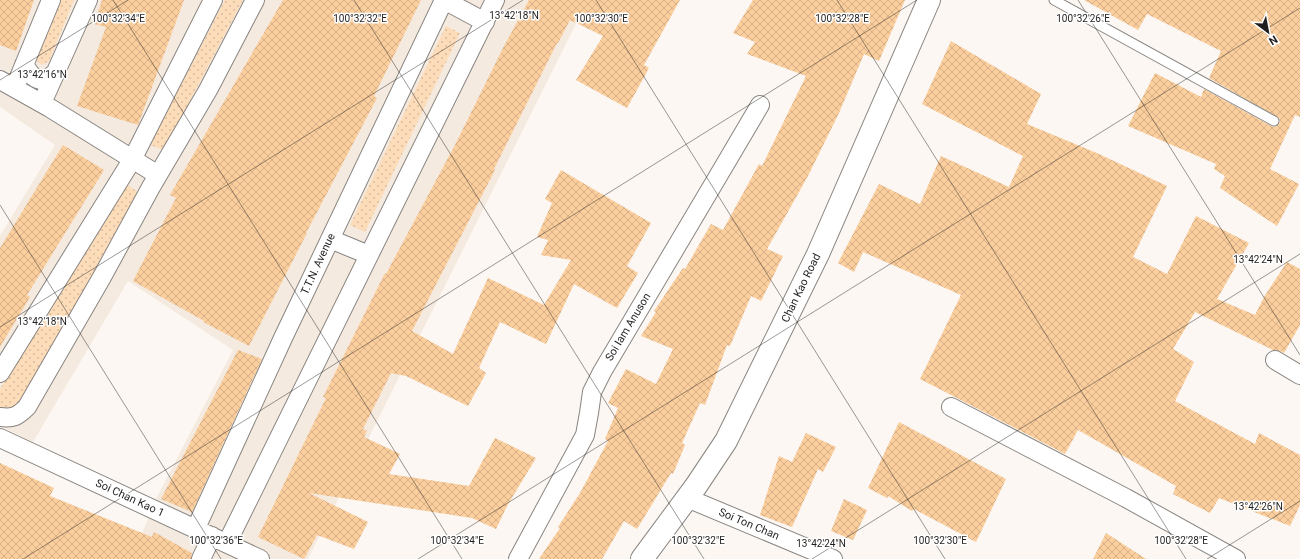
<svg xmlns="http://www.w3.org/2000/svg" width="1300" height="559" viewBox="0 0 1300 559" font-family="Roboto,sans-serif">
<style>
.built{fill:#f5eadf}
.grass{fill:url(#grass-dots)}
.building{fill:url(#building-cross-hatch)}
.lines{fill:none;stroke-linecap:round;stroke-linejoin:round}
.service-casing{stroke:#898581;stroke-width:11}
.minor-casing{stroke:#898581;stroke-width:20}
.tertiary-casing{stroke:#898581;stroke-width:24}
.service{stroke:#fff;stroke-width:9}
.minor{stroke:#fff;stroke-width:18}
.tertiary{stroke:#fff;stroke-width:22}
.ticks{fill:none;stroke:#201e1d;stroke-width:1;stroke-opacity:0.45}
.labels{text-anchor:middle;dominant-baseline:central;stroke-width:3;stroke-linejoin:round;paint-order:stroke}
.street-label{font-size:11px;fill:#201e1d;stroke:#fff}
.ticks-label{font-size:10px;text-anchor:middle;fill:#201e1d;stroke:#fff;stroke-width:3;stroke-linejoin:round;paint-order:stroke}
</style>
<defs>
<pattern id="grass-dots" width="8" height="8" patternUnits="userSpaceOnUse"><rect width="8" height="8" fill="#fcdcb9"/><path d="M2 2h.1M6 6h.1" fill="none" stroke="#d8bc9f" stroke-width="1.8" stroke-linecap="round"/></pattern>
<pattern id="building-cross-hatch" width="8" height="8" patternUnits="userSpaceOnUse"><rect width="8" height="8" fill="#fbce9d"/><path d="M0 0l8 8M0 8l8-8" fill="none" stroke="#d7b087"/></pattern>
</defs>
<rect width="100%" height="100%" fill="#fcf7f2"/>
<!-- built -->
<path class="built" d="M0,0H588L308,559H132L155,501L233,350L128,281L33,442L0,426V236L55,145L0,107Z"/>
<!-- grass -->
<path class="grass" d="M60,0H74L49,61L42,65L37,61L35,56Z
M225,0H243L164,150L150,145Z
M446,26L460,33L365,232L350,225Z
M126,184L141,194L20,406L12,410L0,409V389Z"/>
<!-- building -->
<path class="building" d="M0,0H34L16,51L0,45Z
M102,0H184L138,125L77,106L106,27L94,24Z
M283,0H421L374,96L377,98L306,233H307L249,346L203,322L204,321L133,281L176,198L170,195Z
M529,0H680L644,65L649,68L627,108L576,80L603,36L570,20L558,43H557L494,169L495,170L412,331L453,354L488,278L544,305L571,260L541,255L548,240L537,237L552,203L545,199L561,170L651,223L627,266L638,273L617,308L574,284L546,344L500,322L479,368L486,373L468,406L406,376L391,373L363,429L367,431L364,437L400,454L389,474L469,486L495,438L536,458L507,506L496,529L472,518L309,493L368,522L354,549L317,535L304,559L258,537L326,398L323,397L385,273L386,274L456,143L504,46Z
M753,0H905L879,61L864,54L839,113L808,176L767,249L783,256L761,301L751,296L730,346L727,345L705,405L700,403L682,443L685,445L673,474L671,473L637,529L624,521L602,559H539L560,528L558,527L580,493L608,441L605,439L618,408L608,403L626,369L656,384L673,349L641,336L656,312L654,311L683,268L685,269L711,224L723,230L759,164L762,166L806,76L747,54L755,42L733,33Z
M1084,0H1300V117L1295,115L1270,169L1299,184L1277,226L1220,188L1225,176L1214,169L1216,164L1128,126L1155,73L1201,97L1204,89L1271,126L1275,127L1279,124L1280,121L1279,118L1209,78L1221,51L1147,14L1138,30Z
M951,41L1041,94L1027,124L1099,154L1167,186L1133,257L1167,274L1196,216L1249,243L1217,299L1255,315L1264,297L1287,262L1300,269V325L1284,353L1280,351L1273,350L1195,312L1173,349L1194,362L1175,401L1255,444L1259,433L1300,455V505L1290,526L1219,498L1210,513L1173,494L1176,486L1078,430L1065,454L1017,429L920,379L961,295L863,252L854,272L838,263L879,184L920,204L941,156L1009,187L1023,156L922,104Z
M63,145L104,170L27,295L30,297L0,347V248Z
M238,350L262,359L192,512L161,499Z
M899,422L1006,479L976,542L914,509L912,511L888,496L887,498L868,488Z
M806,433L836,447L823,472L818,469L792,527L760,515L779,456L792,462Z
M0,463L54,488L50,496L152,537L154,532L192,553L191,559H0Z
M844,499L867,510L853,540L831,531Z
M1106,533L1146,559H1093Z"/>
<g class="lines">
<!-- service casing -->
<g class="service-casing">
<path id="service" d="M1054,0L1274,121"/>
</g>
<!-- minor casing -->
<g class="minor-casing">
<path id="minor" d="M444,0L485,22
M24,65C31,75 33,79 45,81L55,73
M0,80L50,108L158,175
M15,87L51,0
M42,103L88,0
M330,239L369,255
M1275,360L1300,375
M0,373L132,160L213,0
M951,407L1126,498L1236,559
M0,417C13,419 18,416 27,407L102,277L151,187L208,90L255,0
M0,438L260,559
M687,498L833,559
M196,528L283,338L444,0
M227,543L495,0
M201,559L212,536
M518,559L585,435L589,413L592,392L602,372L717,178L760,105"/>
</g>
<!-- tertiary casing -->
<g class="tertiary-casing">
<path id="tertiary" d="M642,559L696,486L726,441L818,254L929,0"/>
</g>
<!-- service -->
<use href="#service" class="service"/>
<!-- minor -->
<use href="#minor" class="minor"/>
<!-- tertiary -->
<use href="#tertiary" class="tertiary"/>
</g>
<!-- ticks -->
<path class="ticks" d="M113,0L462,559M354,0L704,559M596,0L945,559M837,0L1186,559M1078,0L1300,355M0,80L128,0M0,205L221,559M0,327L523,0M23,559L917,0M418,559L1300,8M812,559L1300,254M1207,559L1300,501"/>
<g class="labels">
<!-- street labels -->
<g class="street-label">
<text transform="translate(318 264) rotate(-65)">T.T.N. Avenue</text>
<text transform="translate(801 288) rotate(-64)">Chan Kao Road</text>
<text transform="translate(628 327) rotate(-59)">Soi Iam Anuson</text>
<text transform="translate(130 498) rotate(25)">Soi Chan Kao 1</text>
<text transform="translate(749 524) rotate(23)">Soi Ton Chan</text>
</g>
</g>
<g class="ticks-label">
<text x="514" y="19">13°42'18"N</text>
<text x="118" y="22">100°32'34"E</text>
<text x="360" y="22">100°32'32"E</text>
<text x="601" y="22">100°32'30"E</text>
<text x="842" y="22">100°32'28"E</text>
<text x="1083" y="22">100°32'26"E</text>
<text x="42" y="78">13°42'16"N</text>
<text x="1258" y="263">13°42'24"N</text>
<text x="42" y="325">13°42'18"N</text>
<text x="1258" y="510">13°42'26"N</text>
<text x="216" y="544">100°32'36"E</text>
<text x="457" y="544">100°32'34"E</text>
<text x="698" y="544">100°32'32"E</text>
<text x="940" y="544">100°32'30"E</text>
<text x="1181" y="544">100°32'28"E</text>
<text x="821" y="547">13°42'24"N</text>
</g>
<!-- north arrow -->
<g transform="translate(1268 32) rotate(148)" stroke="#ffffff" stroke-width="3" paint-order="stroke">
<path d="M0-3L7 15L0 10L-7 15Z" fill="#201e1d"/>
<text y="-6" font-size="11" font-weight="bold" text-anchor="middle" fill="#201e1d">N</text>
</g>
</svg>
